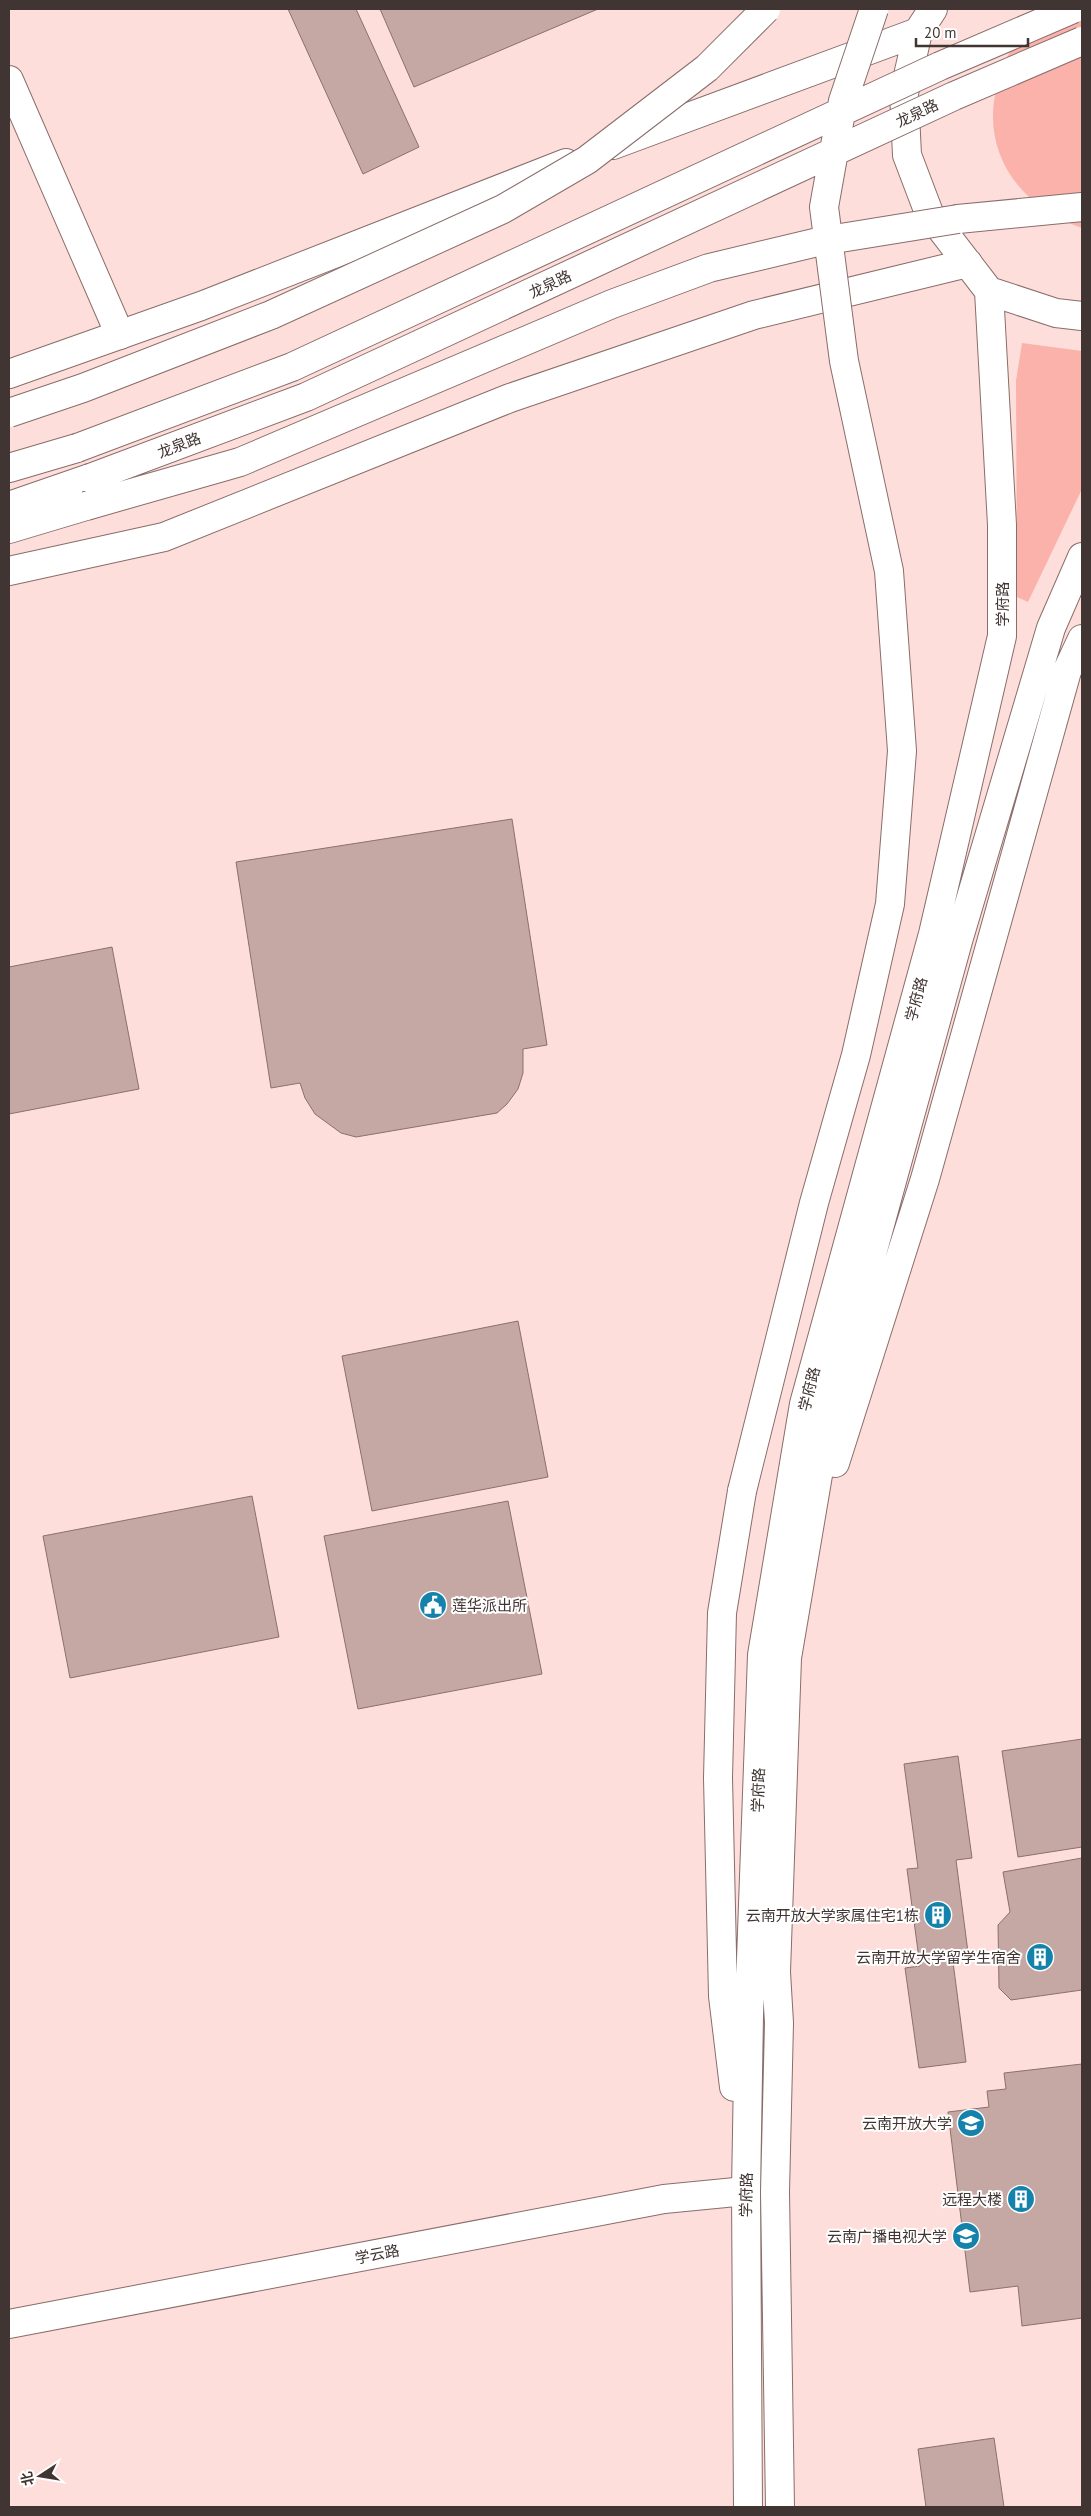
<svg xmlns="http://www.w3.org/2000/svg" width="1091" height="2516" viewBox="0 0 1091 2516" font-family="'PT Sans','Noto Sans SC',sans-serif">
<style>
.green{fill:#fab2ab}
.building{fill:#c5a7a3;stroke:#8c706d}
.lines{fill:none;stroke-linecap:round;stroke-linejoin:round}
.minor-casing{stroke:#896d6a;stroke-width:30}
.primary-casing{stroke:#896d6a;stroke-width:30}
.minor{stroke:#fff;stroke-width:28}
.primary{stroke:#fff;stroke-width:28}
.primary-bridge-casing{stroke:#896d6a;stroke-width:30;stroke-linecap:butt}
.primary-bridge{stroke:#fff;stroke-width:28}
.labels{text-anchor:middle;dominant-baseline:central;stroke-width:4;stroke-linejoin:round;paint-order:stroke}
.street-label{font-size:15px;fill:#413533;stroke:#fff}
.poi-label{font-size:15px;fill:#413533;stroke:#fff;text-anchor:end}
</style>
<rect width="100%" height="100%" fill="#fddeda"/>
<!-- green -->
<path class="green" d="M1082,9V228C1020,208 978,150 998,83C1001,72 1006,54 1015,46C1019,42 1027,39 1032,36C1049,27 1066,18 1082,9Z
M1022,343L1082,351V489L1028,602L1017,597L1016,381Z"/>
<!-- building -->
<path class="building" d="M288,9H356L419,147L363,174Z
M380,9H598L414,87Z
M512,819L547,1045L523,1049V1073L518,1089L507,1104L497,1113L356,1137L341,1133L315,1114L305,1098L300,1083L271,1088L236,862Z
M112,947L139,1089L9,1114V967Z
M518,1321L548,1477L372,1511L342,1356Z
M252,1496L279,1637L70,1678L43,1536Z
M508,1501L542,1674L358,1709L324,1536Z
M1082,1739V1847L1018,1857L1002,1751Z
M958,1756L972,1858L956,1860L969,1960L953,1962L966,2062L919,2068L905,1968L920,1966L907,1869L918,1868L904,1764Z
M1082,1858V1990L1011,2000L999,1988L998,1925L1010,1912L1003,1872Z
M1082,2064V2318L1022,2326L1018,2286L970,2292L948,2112L989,2107L987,2091L1006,2089L1004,2073Z
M994,2438L1004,2507H926L918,2449Z"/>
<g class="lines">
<!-- minor casing -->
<g class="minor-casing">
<path id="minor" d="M9,80L120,335
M9,2324L664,2199L746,2191"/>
</g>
<!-- primary casing -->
<g class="primary-casing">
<path id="primary" d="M933,9L918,32L904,93L907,155L929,213L989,291L1056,313L1082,316
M613,145L918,32
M958,219L1082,207
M9,374L201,306L566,163
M9,468L77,448
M9,506L90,478
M9,529L86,506
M9,571L164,537L510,398L754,315L968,263
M835,1463L925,1179L1067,671L1082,639
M734,2087L723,1996L718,1778L722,1613L742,1491
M748,2507L746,2191L749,2015L762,1655L804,1404L933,934L1002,636V525L989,291
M780,2507L775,2192L779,2023L776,1972L787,1658L829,1410L958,941L1051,628L1082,557"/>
</g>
<!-- minor -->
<use href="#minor" class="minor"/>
<!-- primary -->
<use href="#primary" class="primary"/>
<!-- primary-bridge casing -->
<g class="primary-bridge-casing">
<path id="primary-bridge" d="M9,413L83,388L271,315L503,209L587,160L707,68L766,9
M77,448L292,367L940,66L1073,9
M90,478L306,397L954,96L1082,41
M86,506L240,462L612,304L709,268L822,241L958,219
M742,1491L814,1203L856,1055L890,904L902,751L889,571L844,361L824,207L843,101L874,9"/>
</g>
<!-- primary-bridge -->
<use href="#primary-bridge" class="primary-bridge"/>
</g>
<!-- icons -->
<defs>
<g id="civic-disc" transform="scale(1.4375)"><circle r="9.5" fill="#1482aa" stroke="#fff"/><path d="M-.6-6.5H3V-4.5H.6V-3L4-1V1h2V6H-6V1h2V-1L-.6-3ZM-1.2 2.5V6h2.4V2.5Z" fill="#fff"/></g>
<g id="building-disc" transform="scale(1.4375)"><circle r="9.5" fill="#1482aa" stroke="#fff"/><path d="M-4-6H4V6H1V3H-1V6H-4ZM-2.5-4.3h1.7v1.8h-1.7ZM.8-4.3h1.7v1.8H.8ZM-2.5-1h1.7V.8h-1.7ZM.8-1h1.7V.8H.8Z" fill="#fff"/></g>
<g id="university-disc" transform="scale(1.4375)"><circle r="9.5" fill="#1482aa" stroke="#fff"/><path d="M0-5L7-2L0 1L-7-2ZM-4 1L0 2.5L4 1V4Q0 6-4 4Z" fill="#fff"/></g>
</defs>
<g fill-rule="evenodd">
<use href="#civic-disc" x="433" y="1605"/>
<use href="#building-disc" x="938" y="1915"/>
<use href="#building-disc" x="1040" y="1957"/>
<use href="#university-disc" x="971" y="2123"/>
<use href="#building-disc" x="1021" y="2199"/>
<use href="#university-disc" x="966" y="2236"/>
</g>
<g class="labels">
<!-- street labels -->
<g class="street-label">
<text transform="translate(917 113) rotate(-25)">龙泉路</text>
<text transform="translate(550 284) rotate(-25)">龙泉路</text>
<text transform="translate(179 445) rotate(-21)">龙泉路</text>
<text transform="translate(1002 604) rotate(-90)">学府路</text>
<text transform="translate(916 999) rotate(-75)">学府路</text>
<text transform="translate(809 1389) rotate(-76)">学府路</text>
<text transform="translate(758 1790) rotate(-88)">学府路</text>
<text transform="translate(746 2195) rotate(-89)">学府路</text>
<text transform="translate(377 2254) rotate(-11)">学云路</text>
</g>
<!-- poi labels -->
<g class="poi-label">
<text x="452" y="1605" text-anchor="start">莲华派出所</text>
<text x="919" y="1915">云南开放大学家属住宅1栋</text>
<text x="1021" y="1957">云南开放大学留学生宿舍</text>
<text x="952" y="2123">云南开放大学</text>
<text x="1002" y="2199">远程大楼</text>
<text x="947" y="2236">云南广播电视大学</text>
</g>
</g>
<!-- border -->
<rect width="1091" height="2516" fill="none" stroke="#413533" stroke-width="20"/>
<!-- north arrow -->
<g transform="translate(40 2476) rotate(258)" stroke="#ffffff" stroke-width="4" paint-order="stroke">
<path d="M0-4L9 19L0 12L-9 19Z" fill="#413533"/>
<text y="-8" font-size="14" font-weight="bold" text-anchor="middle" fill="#413533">北</text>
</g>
<!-- scale -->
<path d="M916 38v8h112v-8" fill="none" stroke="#413533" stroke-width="2.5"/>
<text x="924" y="38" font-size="15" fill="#413533" stroke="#ffffff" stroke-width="4" paint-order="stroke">20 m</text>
</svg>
